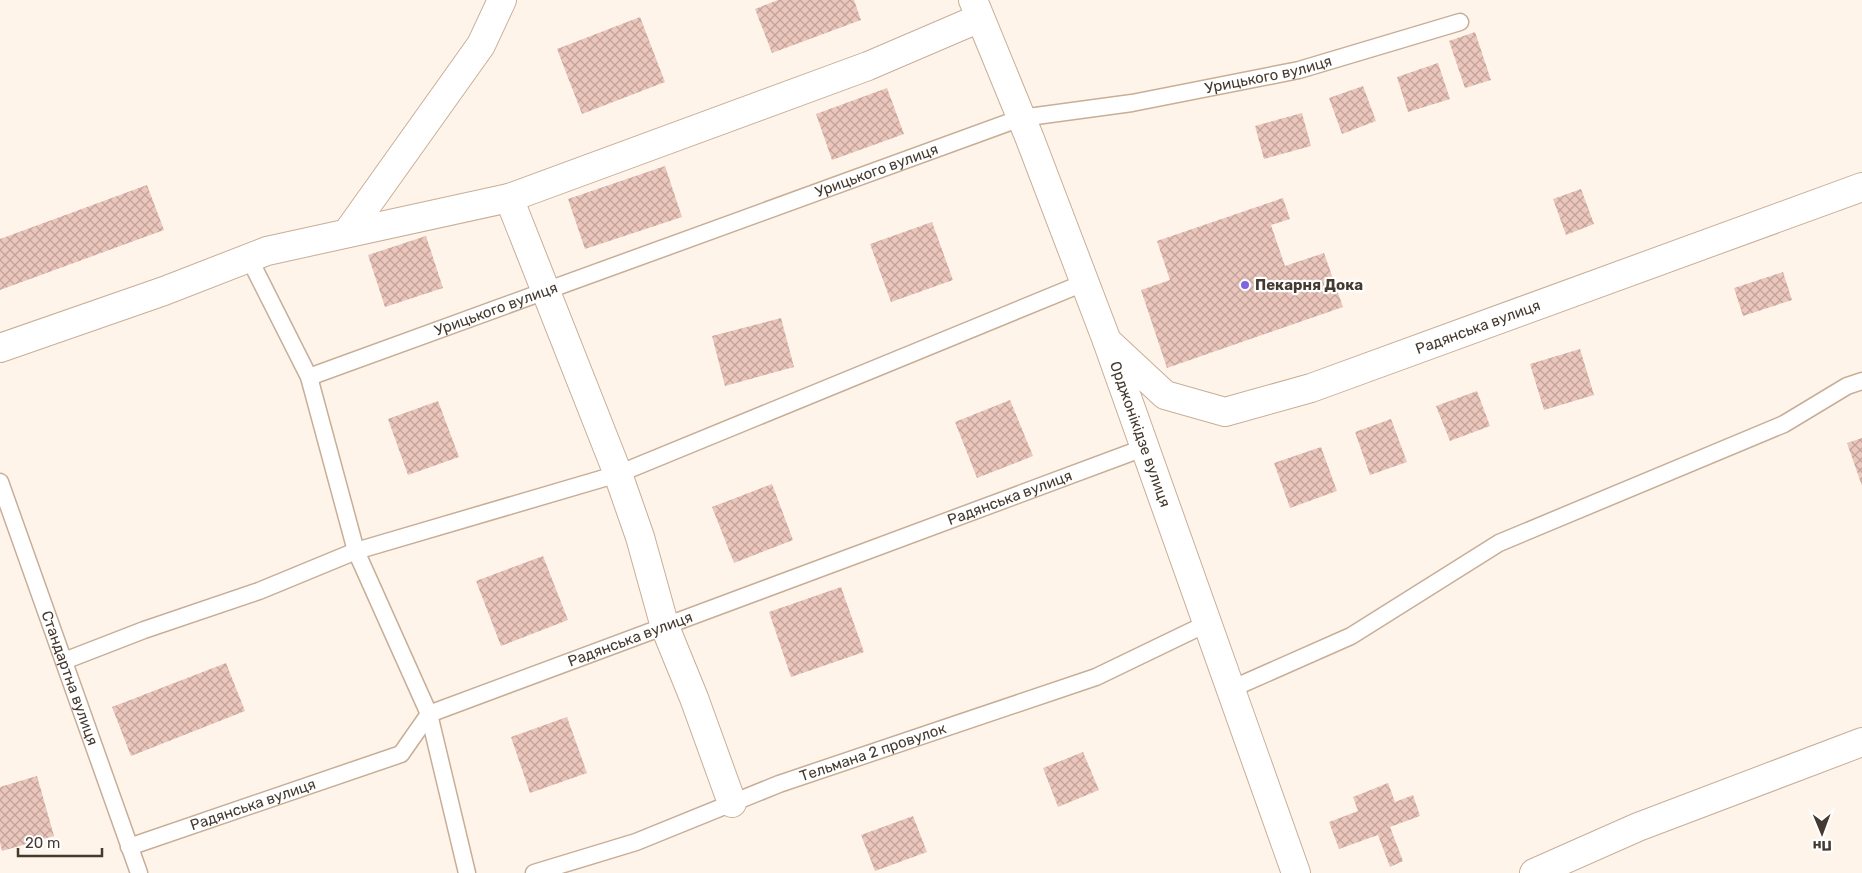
<svg xmlns="http://www.w3.org/2000/svg" width="1862" height="873" viewBox="0 0 1862 873" font-family="Rubik,sans-serif">
<style>
.building{fill:url(#building-cross-hatch)}
.lines{fill:none;stroke-linecap:round;stroke-linejoin:round}
.service-casing{stroke:#c8ae97;stroke-width:19}
.minor-casing{stroke:#c8ae97;stroke-width:30}
.tertiary-casing{stroke:#c8ae97;stroke-width:30}
.service{stroke:#fff;stroke-width:16}
.minor{stroke:#fff;stroke-width:28}
.tertiary{stroke:#fff;stroke-width:28}
.poi-dot{fill:#7d65e0;stroke:#fff;stroke-width:2}
.labels{text-anchor:middle;dominant-baseline:central;stroke-width:4.5;stroke-linejoin:round;paint-order:stroke}
.street-label{font-size:15px;fill:#453a30;stroke:#fff}
.poi-label{font-size:15px;font-weight:bold;fill:#453a30;stroke:#fff;text-anchor:start}
</style>
<defs>
<pattern id="building-cross-hatch" width="8" height="8" patternUnits="userSpaceOnUse" patternTransform="scale(1.25)"><rect width="8" height="8" fill="#ebc6bc"/><path d="M0 0l8 8M0 8l8-8" fill="none" stroke="#c0a299"/></pattern>
</defs>
<rect width="100%" height="100%" fill="#fff4ea"/>
<!-- building -->
<path class="building" d="M778,0H854L861,20L772,53L755,9Z
M640,17L665,82L582,114L557,49Z
M1475,32L1491,80L1465,88L1449,41Z
M1438,63L1450,99L1408,112L1397,77Z
M1363,86L1376,121L1342,134L1329,98Z
M887,88L904,134L832,160L816,114Z
M1302,113L1311,146L1264,159L1255,126Z
M665,166L682,217L585,249L568,199Z
M147,185L164,230L0,290V239Z
M1581,189L1594,224L1566,235L1553,199Z
M1283,198L1290,219L1271,225L1285,266L1324,253L1343,307L1167,368L1141,290L1170,280L1157,241Z
M932,222L953,280L891,302L870,244Z
M426,236L443,288L385,307L368,255Z
M1783,272L1792,300L1743,316L1734,288Z
M781,318L794,367L725,386L712,336Z
M1580,349L1594,395L1544,410L1530,364Z
M1477,391L1490,426L1450,441L1436,406Z
M1010,400L1033,456L977,478L955,422Z
M438,401L459,457L408,475L388,419Z
M1391,419L1407,462L1370,475L1355,432Z
M1862,438V486L1847,443Z
M1321,447L1337,491L1290,508L1274,463Z
M772,484L793,540L734,563L712,507Z
M543,556L568,620L501,646L476,581Z
M841,587L864,652L791,677L769,612Z
M226,663L245,711L131,756L112,707Z
M567,717L587,773L530,793L511,737Z
M1083,752L1099,790L1058,807L1043,768Z
M37,776L54,836L2,851L0,843V787Z
M1388,783L1395,802L1413,795L1420,816L1390,827L1403,861L1390,867L1378,835L1339,849L1329,822L1358,811L1353,797Z
M913,816L927,852L875,871L861,835Z"/>
<g class="lines">
<!-- service casing -->
<g class="service-casing">
<g id="service">
<path d="M249,258L309,377L356,551L429,714L467,873"/>
<path id="s1" d="M309,377L1021,118L1132,103L1299,70L1460,22"/>
<path id="s2" d="M0,482L139,873"/>
<path d="M64,661L144,630L259,591L356,551L618,474L1086,282"/>
<path d="M1231,689L1351,636L1499,543L1784,424L1847,386L1862,381"/>
<path id="s3" d="M129,847L401,754L429,714L1146,447"/>
<path id="s4" d="M534,873L636,842L779,784L1096,677L1208,623"/>
</g>
</g>
<!-- minor casing -->
<g class="minor-casing">
<g id="minor">
<path d="M509,198L618,474L640,537L665,627L694,698L732,803"/>
<path d="M347,233L481,45L502,0"/>
<path id="s5" d="M1107,341L1296,873"/>
<path d="M0,348L164,291L267,251L509,198L868,66L980,18"/>
<path d="M1534,873L1638,827L1862,742"/>
</g>
</g>
<!-- tertiary casing -->
<g class="tertiary-casing">
<g id="tertiary">
<path id="s6" d="M973,0L1030,139L1107,341L1165,395L1225,412L1311,388L1862,187"/>
</g>
</g>
<!-- service -->
<use href="#service" class="service"/>
<!-- minor -->
<use href="#minor" class="minor"/>
<!-- tertiary -->
<use href="#tertiary" class="tertiary"/>
</g>
<!-- markers -->
<circle class="poi-dot" cx="1245" cy="285" r="5"/>
<g class="labels">
<!-- street labels -->
<g class="street-label">
<text stroke="none"><textPath href="#s1" startOffset="1009">Урицького вулиця</textPath></text>
<text stroke="none"><textPath href="#s1" startOffset="604">Урицького вулиця</textPath></text>
<text stroke="none"><textPath href="#s1" startOffset="199">Урицького вулиця</textPath></text>
<text stroke="none"><textPath href="#s6" startOffset="775">Радянська вулиця</textPath></text>
<text stroke="none"><textPath href="#s5" startOffset="99">Орджонікідзе вулиця</textPath></text>
<text stroke="none"><textPath href="#s3" startOffset="956">Радянська вулиця</textPath></text>
<text stroke="none"><textPath href="#s3" startOffset="551">Радянська вулиця</textPath></text>
<text stroke="none"><textPath href="#s2" startOffset="208">Стандартна вулиця</textPath></text>
<text stroke="none"><textPath href="#s4" startOffset="360">Тельмана 2 провулок</textPath></text>
<text stroke="none"><textPath href="#s3" startOffset="131">Радянська вулиця</textPath></text>
</g>
<!-- poi labels -->
<g class="poi-label">
<text x="1255" y="285">Пекарня Дока</text>
</g>
</g>
<!-- north arrow -->
<g transform="translate(1822 833) rotate(179)" stroke="#ffffff" stroke-width="4" paint-order="stroke">
<path d="M0-4L9 19L0 12L-9 19Z" fill="#453a30"/>
<text y="-8" font-size="14" font-weight="bold" text-anchor="middle" fill="#453a30">Пн</text>
</g>
<!-- scale -->
<path d="M18 848v8h84v-8" fill="none" stroke="#453a30" stroke-width="2.5"/>
<text x="25" y="848" font-size="15" fill="#453a30" stroke="#ffffff" stroke-width="4" paint-order="stroke">20 m</text>
</svg>
